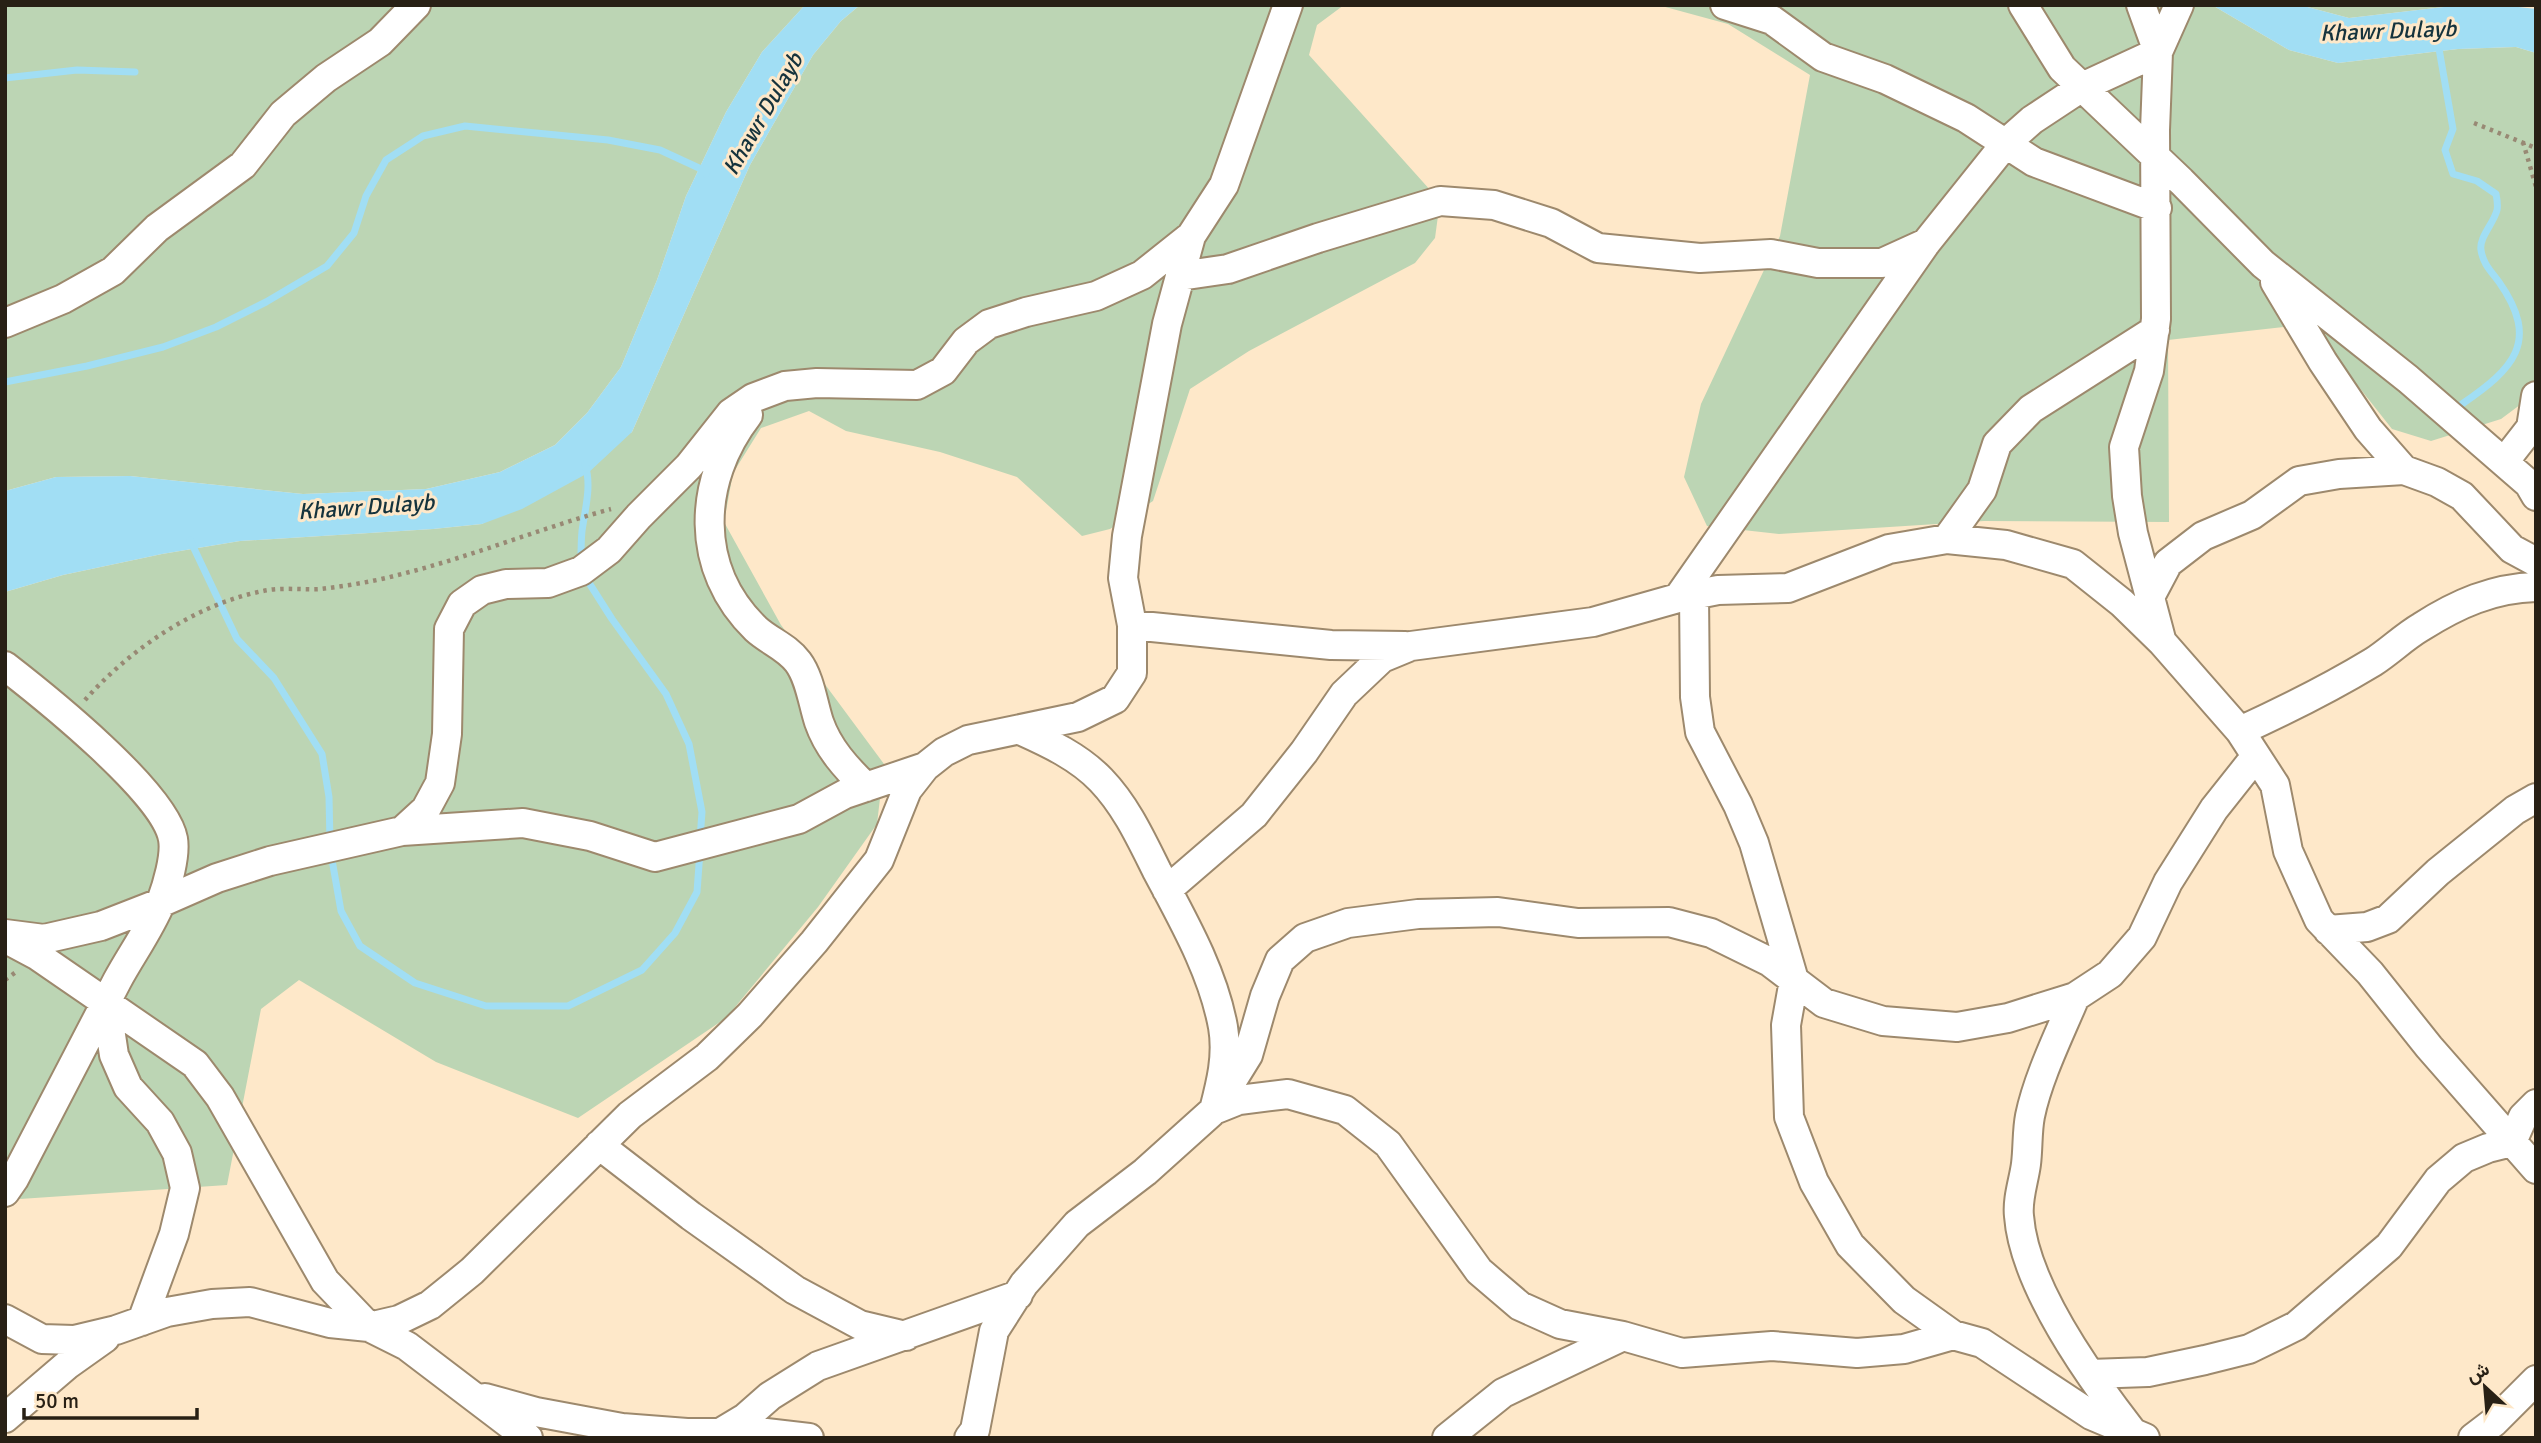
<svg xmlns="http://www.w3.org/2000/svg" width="2541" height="1443" viewBox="0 0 2541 1443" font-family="Signika,Vazirmatn,sans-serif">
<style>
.green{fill:#bcd5b4}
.water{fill:#a1def4}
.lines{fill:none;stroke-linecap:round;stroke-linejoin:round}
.stream{stroke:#a1def4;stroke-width:7}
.minor-casing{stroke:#9d896d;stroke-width:32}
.path{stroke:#988974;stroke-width:4.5;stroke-dasharray:3.5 5;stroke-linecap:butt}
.minor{stroke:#fff;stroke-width:28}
.labels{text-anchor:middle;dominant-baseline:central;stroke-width:6;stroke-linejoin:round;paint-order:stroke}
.water-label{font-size:23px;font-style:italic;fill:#15333d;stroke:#fee8c9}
</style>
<rect width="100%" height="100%" fill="#fee8c9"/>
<!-- green -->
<path class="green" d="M5,5H805L762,52L726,112L686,196L657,280L621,367L587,413L555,445L500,472L426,489L303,494L130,476L56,477L5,491Z
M860,5H1344L1317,25L1309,55L1440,201L1435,238L1415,263L1249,351L1190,389L1153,501L1110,529L1082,536L1017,477L940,452L846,431L809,411L761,428L733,473L724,522L781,625L884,764L877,824L818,907L726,1018L578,1118L436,1062L299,980L261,1009L227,1185L5,1200V592L63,575L162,554L240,541L433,529L482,524L632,432L750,165L813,55L841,21Z
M1658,5H2212L2289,50L2338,63L2458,49L2516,47L2536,53V393L2501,419L2431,441L2392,429L2309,324L2168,340L2169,522L1984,521L1779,534L1707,526L1684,477L1701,404L1780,236L1810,75L1728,24Z
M2300,5H2461L2349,18Z"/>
<!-- water -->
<path class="water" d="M805,5H860L841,21L813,55L750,165L632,432L588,473L522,509L482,524L433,529L240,541L162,554L63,575L5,592V491L56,477L130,476L303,494L426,489L500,472L555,445L587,413L621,367L657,280L686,196L726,112L762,52Z
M2212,5H2300L2349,18L2461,5H2501L2536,9V53L2516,47L2458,49L2338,63L2289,50Z"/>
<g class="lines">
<!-- stream -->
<path class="stream" d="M2438,43L2453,129L2445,150L2453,174L2477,181L2496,194C2497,199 2498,206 2497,210C2494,223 2479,237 2481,250C2483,264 2491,271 2499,282C2541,342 2513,369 2462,404
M5,78L77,70L135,72
M5,382L87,366L163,347L216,327L266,302L327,266L354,233L366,196L386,160L423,136L465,126L608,140L660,150L699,168L706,174
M190,540L237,639L274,678L322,754L329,797L330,842
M581,560C581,550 581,541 582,531C585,509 592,486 585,464
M584,575L612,619L666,694L689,744L702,812L700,839
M331,854L341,911L360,946L415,983L486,1006H568L642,970L675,933L697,892L700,851"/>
<!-- minor casing -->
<g class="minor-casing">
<path id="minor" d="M1725,5L1772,20L1823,57L1885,79L1966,118L2034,162L2157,208
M2023,5L2062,68L2181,181L2263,264L2408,379L2529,484L2536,496
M2141,5L2158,52
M1180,276L1228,269L1318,238L1440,201L1494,205L1551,223L1598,248L1700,258L1771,254L1818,263H1882L1926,243
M2275,282L2323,362L2368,429L2404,470
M5,323L63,299L113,271L157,228L243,165L283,114L326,78L380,42L416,5
M748,415C697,481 694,569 756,629C769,641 787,647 798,662C810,678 813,704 819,722C828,748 846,768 866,787
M2531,428L2536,396
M2504,462L2536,421
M1947,539L1982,490L1997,444L2031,409L2155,330
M1694,595L1695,697L1700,732L1738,805L1754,843L1794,980L1786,1025L1789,1117L1814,1182L1850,1245L1904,1300L1953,1335
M2150,597L2168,563L2203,536L2252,515L2299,481L2339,474L2404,470L2437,482L2462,496L2512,549L2536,562
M1678,598L1926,243L2006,143L2032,120L2082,87L2158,52
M1132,625L1331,645L1405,646
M2161,639L2133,533L2127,496L2124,447L2149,371L2156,319L2155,130L2158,52L2179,5
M5,666C45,697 165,793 173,839C176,856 167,886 161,902C150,929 131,955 117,981C83,1047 49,1113 14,1179L5,1192
M1020,730C1049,743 1079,757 1101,780C1126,806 1141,839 1157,871C1183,920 1213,972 1223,1027C1228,1056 1221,1083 1214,1110L1239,1100L1288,1094L1345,1110L1388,1144L1479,1271L1520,1306L1560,1324L1623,1336L1682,1353L1772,1346L1857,1353L1904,1349L1953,1335L1982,1343L2091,1415L2145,1438
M2240,731C2286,710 2330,688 2373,662C2390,651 2404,637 2421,627C2457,604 2493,588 2536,587
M402,831L523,823L590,836L655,857L799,819L845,794L925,767L944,752L968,740L1078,717L1115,699L1132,673V625L1123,578L1127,536L1167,324L1191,236
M1167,890L1254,815L1304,752L1344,694L1382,658L1411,646L1593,622L1678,598L1718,590L1788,588L1889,549L1947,539L2006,545L2073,564L2122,603L2162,642L2240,731L2275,785L2288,851L2319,920L2370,973L2429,1047L2536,1169
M2328,930L2367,927L2388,919L2438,872L2515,810L2536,798
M5,934L44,939L101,926L160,903L217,878L270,861L402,831L426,809L440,783L447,734L449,629L462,604L482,590L506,584L548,583L581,571L609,550L639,516L689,466L731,413L753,398L785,386L817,383L917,385L943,371L966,341L989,324L1026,312L1096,296L1142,275L1191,236L1224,185L1288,5
M8,940L38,956L195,1064L220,1097L325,1281L369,1327L399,1320L430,1305L472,1271L630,1115L707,1057L750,1015L814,942L879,860L907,790L925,767
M2075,997C2060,1033 2038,1077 2030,1116C2027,1131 2028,1148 2026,1164C2024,1180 2017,1199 2019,1216C2024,1285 2089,1376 2131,1430
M106,1002L114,1055L128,1087L160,1122L177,1153L185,1188L174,1234L142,1321
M599,1145L691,1216L795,1290L860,1325L906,1336
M5,1319L42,1339L74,1340L116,1330L167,1312L212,1304L250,1302L330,1323L369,1327L407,1346L528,1438
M2090,1374L2148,1372L2205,1360L2249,1349L2296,1326L2389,1246L2438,1180L2464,1158L2488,1148L2512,1142L2523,1117L2536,1104
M485,1398L536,1412L622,1428L687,1433H766L809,1438
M5,1418L67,1365L105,1338
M720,1433L745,1418L770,1396L818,1366L1018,1295
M969,1438L975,1430L994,1331L1024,1284L1077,1224L1145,1172L1214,1110L1248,1055L1265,996L1280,960L1305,938L1348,923L1418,914L1498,912L1578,923L1669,922L1711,933L1770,962L1824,1003L1883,1021L1957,1027L2008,1018L2075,997L2110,974L2142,937L2168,882L2214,809L2256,756
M1447,1438L1503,1393L1623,1336
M2473,1438L2494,1422L2536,1380"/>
</g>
<!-- path -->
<path class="path" d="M2474,123L2536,148
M2523,142L2536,187
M85,700C129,650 196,604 263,591C281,587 302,590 321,589C345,586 371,582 394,576C468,558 538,529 611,509
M5,980L16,972"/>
<!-- minor -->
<use href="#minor" class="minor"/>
</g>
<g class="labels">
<!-- water labels -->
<g class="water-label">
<text transform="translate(2388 31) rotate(-2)">Khawr Dulayb</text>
<text transform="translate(763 114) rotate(-60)">Khawr Dulayb</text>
<text transform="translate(366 507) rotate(-4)">Khawr Dulayb</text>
</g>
</g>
<!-- border -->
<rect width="2541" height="1443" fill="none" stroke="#282015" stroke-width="14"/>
<!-- north arrow -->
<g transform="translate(2485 1387) rotate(334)" stroke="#fee8c9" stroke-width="5" paint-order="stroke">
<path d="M0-5L12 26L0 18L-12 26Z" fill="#282015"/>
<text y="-10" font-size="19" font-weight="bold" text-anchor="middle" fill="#282015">ش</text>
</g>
<!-- scale -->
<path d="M24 1408v10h173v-10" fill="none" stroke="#282015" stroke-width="3.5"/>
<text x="35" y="1408" font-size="21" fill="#282015" stroke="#fee8c9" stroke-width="5" paint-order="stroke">50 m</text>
</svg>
